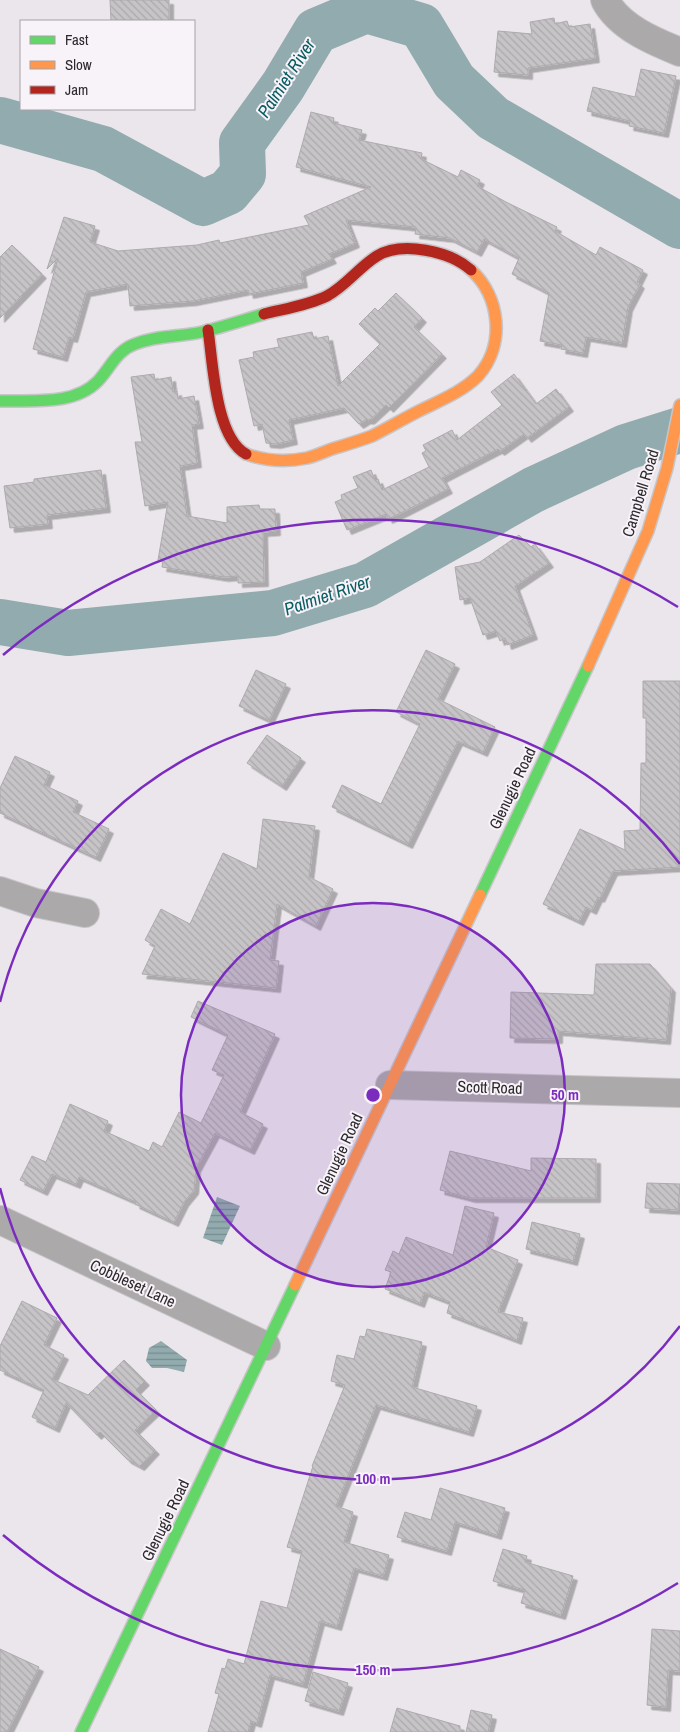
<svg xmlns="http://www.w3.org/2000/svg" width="680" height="1732" viewBox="0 0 680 1732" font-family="'Archivo Narrow',sans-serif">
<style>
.water{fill:url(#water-rules)}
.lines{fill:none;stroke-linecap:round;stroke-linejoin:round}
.river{stroke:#92abae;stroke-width:46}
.building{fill:url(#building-back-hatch);stroke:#adaaad;filter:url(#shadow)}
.street-casing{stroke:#c7c5c8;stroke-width:30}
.fast-casing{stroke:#c7c5c8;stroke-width:14}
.slow-casing{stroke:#c7c5c8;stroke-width:14}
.jam-casing{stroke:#c7c5c8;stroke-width:14}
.street{stroke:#aba9aa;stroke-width:28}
.fast{stroke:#63d668;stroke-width:11}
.slow{stroke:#ff974d;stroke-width:11}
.jam{stroke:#b3261e;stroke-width:11}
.ring{fill:none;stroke:#7b2cbf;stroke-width:2.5}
.labels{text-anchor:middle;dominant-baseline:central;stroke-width:4;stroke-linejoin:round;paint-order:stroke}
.street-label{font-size:16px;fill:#2c2a2c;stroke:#f8f2f9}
.water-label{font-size:18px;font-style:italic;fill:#085d60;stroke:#f8f2f9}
.centre{fill:#7b2cbf;stroke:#f8f2f9;stroke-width:2.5}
.ring-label{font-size:15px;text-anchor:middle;font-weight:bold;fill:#7b2cbf;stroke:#f8f2f9;stroke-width:4;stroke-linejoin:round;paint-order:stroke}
</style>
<defs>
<pattern id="water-rules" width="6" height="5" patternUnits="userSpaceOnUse" patternTransform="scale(1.25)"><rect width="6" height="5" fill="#92abae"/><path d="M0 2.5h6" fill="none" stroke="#778b8e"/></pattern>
<pattern id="building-back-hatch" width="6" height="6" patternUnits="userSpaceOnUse" patternTransform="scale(1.25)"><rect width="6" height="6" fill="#c7c4c7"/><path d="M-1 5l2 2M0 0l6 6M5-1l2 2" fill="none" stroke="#aba9ab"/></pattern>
<filter id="shadow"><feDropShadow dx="4.5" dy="4.5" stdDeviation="0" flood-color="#0004"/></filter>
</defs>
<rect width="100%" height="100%" fill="#eae6eb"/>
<!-- water -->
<path class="water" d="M217,1197L240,1206L222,1245L203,1238Z
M161,1341L187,1360L184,1372L167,1368H152L146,1361L149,1348Z"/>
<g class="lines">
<!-- river -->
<path class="river" d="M0,120L103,149L203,203L228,192L243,174L242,143L283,86L316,31L366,10L421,26L454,81L493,118L680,226
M0,622L68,633L273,613L365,585L533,490L626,447L680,430"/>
</g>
<!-- building -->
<path class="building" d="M110,0H169V21H111Z
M554,18L555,24L567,21L569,27L590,24L595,58L528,68V75L494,72L498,31L532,34L530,22Z
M641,69L676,76L664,133L629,126L630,121L587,111L593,87L635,97Z
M311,112L334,118L333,123L362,130L359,140L422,153L421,159L458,177L461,170L480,180L477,186L506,202L557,227L555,231L596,255L600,247L643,270L637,282L640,284L628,307L622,343L586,337L583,353L561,349L562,345L540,341L549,293L512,274L519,258L484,239L477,252L450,238L415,234L416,227L346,220L355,243L329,254L332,259L301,272L303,283L249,294L248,290L193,301L130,306L128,284L86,292L73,338L69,337L63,357L33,349L58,258L47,269L64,217L95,226L90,242L118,251L197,245L219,240L220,243L309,225L304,216L371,187L296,167Z
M12,245L42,274L0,318V257Z
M396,293L422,318L414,327L442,354L389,408L386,405L371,419L368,420L367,419L359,424L344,408L289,420L293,440L276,444L266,443L262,424L254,426L239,360L254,357L253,352L279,347L277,339L312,332L314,339L328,336L338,386L380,344L359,324L375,308L378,311Z
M154,374L155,380L171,377L173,392L177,391L178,399L194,396L199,424L192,425L197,463L180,466L187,516L227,523V507L259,505L260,509H275L276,531L263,532L264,582L238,583V576L224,577L162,567L163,562L158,560L168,502L145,506L135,442H142L131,377Z
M514,374L536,404L556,389L569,407L527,438L524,434L500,451L498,449L442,478L448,489L405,511L388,519L386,514L347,530L335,502L342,499L341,495L358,488L353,477L371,470L375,480L378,479L382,490L429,467L422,453L426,451L423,445L452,430L457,440L502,405L491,392Z
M101,470L106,508L47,515L48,524L10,528L4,486L34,482V479Z
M519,535L531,547L535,544L549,563L515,586L533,635L507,645L505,638L500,641L496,631L483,635L470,598L460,600L455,567L480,562Z
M426,650L455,664L438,699L495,727L483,752L458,741L408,844L332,807L342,785L381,804L420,724L396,712Z
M256,670L286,684L269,720L239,706Z
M643,681H680V867L613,871L600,898L598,897L592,910L586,907L579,921L543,904L580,829L625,850L624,831L640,830L641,763H646V718H643Z
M267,735L301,758L282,786L247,763Z
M15,756L50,772L44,785L78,801L73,812L109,829L96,857L0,813V788Z
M263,819L315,826L309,877L333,889L316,926L277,904L270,960L279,961L276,988L142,974L155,946L145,940L161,909L190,924L223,853L257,869Z
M596,964H650L671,988L666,1040L558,1031V1039L510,1038L511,992L594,995Z
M198,1001L275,1034L240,1112L263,1124L250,1150L215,1133L196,1168L194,1190L184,1202L174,1222L135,1204L136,1202L79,1177L76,1184L52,1174L43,1191L20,1180L32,1156L46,1162L70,1104L108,1121L104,1131L149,1151L153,1142L162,1147L179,1112L201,1123L224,1075L212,1070L228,1035L191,1017Z
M450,1151L531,1171V1158L596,1159V1198H471L440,1190Z
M647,1183L680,1184L678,1210L645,1208Z
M465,1206L494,1213L486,1247L518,1260L498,1312L523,1318L517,1340L447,1313L450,1302L424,1292L420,1303L385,1289L391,1272L385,1270L393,1251L399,1254L406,1237L453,1255Z
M532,1222L580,1234L573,1261L526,1249Z
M22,1301L57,1318L44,1345L64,1355L52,1379L88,1395L124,1360L145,1381L136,1390L156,1410L135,1430L155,1450L140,1466L127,1459L100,1432L97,1435L66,1403L55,1428L32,1417L44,1390L0,1370V1346Z
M367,1329L422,1342L412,1387L477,1406L469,1432L376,1405L336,1506L353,1512L344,1542L389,1555L383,1576L354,1568L337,1626L320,1621L303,1684L270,1675L257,1723L251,1721L248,1732H208L219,1694L215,1693L222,1668L225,1669L228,1659L244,1664L261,1601L287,1608L302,1551L287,1547L313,1466H312L345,1385L331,1381L337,1355L354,1359L360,1336L365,1337Z
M440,1488L505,1508L497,1535L455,1522L447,1551L397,1537L405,1512L431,1520Z
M503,1549L527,1556L525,1562L573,1576L561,1615L521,1603L525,1590L493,1581Z
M652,1629L680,1631V1671L668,1670L666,1707L647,1705Z
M0,1649L39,1667L7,1732H0Z
M313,1672L348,1683L339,1711L305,1701Z
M397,1708L460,1726V1732H390Z
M471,1710L492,1715L488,1732H466Z"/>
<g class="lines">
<!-- street casing -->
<g class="street-casing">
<path id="street" d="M605,0C619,27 653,41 680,52
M0,891L36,903L85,913
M390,1085L680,1093
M0,1220L266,1346"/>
</g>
<!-- fast casing -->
<g class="fast-casing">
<path id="fast" d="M0,401C32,400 74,406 98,381C111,367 116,351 135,344C157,335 180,337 202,332C223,327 244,320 264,314
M480,895L588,666
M81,1732L295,1285"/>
</g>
<!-- slow casing -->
<g class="slow-casing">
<path id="slow" d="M246,454C265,461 287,462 307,458C315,456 324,452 332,449C345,445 359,441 372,436C388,428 403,419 419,411C439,401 462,392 478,376C506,345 500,296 471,270
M588,666L648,531L667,468L680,405
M295,1285L480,895"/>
</g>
<!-- jam casing -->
<g class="jam-casing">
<path id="jam" d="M264,314C284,309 309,305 327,296C346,286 359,267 377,256C402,241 450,251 471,270
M208,330C213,362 215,437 246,454"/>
</g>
<!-- street -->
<use href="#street" class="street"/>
<!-- fast -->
<use href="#fast" class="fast"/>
<!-- slow -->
<use href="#slow" class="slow"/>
<!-- jam -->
<use href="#jam" class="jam"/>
</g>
<!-- distance rings -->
<circle cx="373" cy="1095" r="192" fill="#7b2cbf" fill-opacity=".12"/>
<g class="ring">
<circle cx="373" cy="1095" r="192"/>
<path d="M680 1326A384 384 0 0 1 0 1188M0 1002A384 384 0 0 1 680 864"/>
<path d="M678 1583A575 575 0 0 1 3 1535M3 655A575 575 0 0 1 678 607"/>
</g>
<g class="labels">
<!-- street labels -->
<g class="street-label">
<text transform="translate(640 493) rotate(-73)">Campbell Road</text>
<text transform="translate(512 788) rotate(-65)">Glenugie Road</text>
<text transform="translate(490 1087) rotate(2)">Scott Road</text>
<text transform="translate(339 1154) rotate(-65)">Glenugie Road</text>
<text transform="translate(133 1283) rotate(25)">Cobbleset Lane</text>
<text transform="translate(165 1520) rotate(-64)">Glenugie Road</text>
</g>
<!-- water labels -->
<g class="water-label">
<text transform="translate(286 78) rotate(-57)">Palmiet River</text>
<text transform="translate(327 595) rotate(-19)">Palmiet River</text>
</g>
</g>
<circle cx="373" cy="1095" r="8" class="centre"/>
<g class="ring-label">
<text x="565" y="1100">50 m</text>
<text x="373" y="1484">100 m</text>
<text x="373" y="1675">150 m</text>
</g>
<!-- legend -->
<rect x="20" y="20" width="175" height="90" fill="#f8f2f9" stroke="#a6a2a7"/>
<rect x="30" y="36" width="25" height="8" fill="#63d668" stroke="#a6a2a7"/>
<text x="65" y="45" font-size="15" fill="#2c2a2c">Fast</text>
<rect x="30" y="61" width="25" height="8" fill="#ff974d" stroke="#a6a2a7"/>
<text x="65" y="70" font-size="15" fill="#2c2a2c">Slow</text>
<rect x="30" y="86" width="25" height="8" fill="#b3261e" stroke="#a6a2a7"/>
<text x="65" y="95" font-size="15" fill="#2c2a2c">Jam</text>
</svg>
